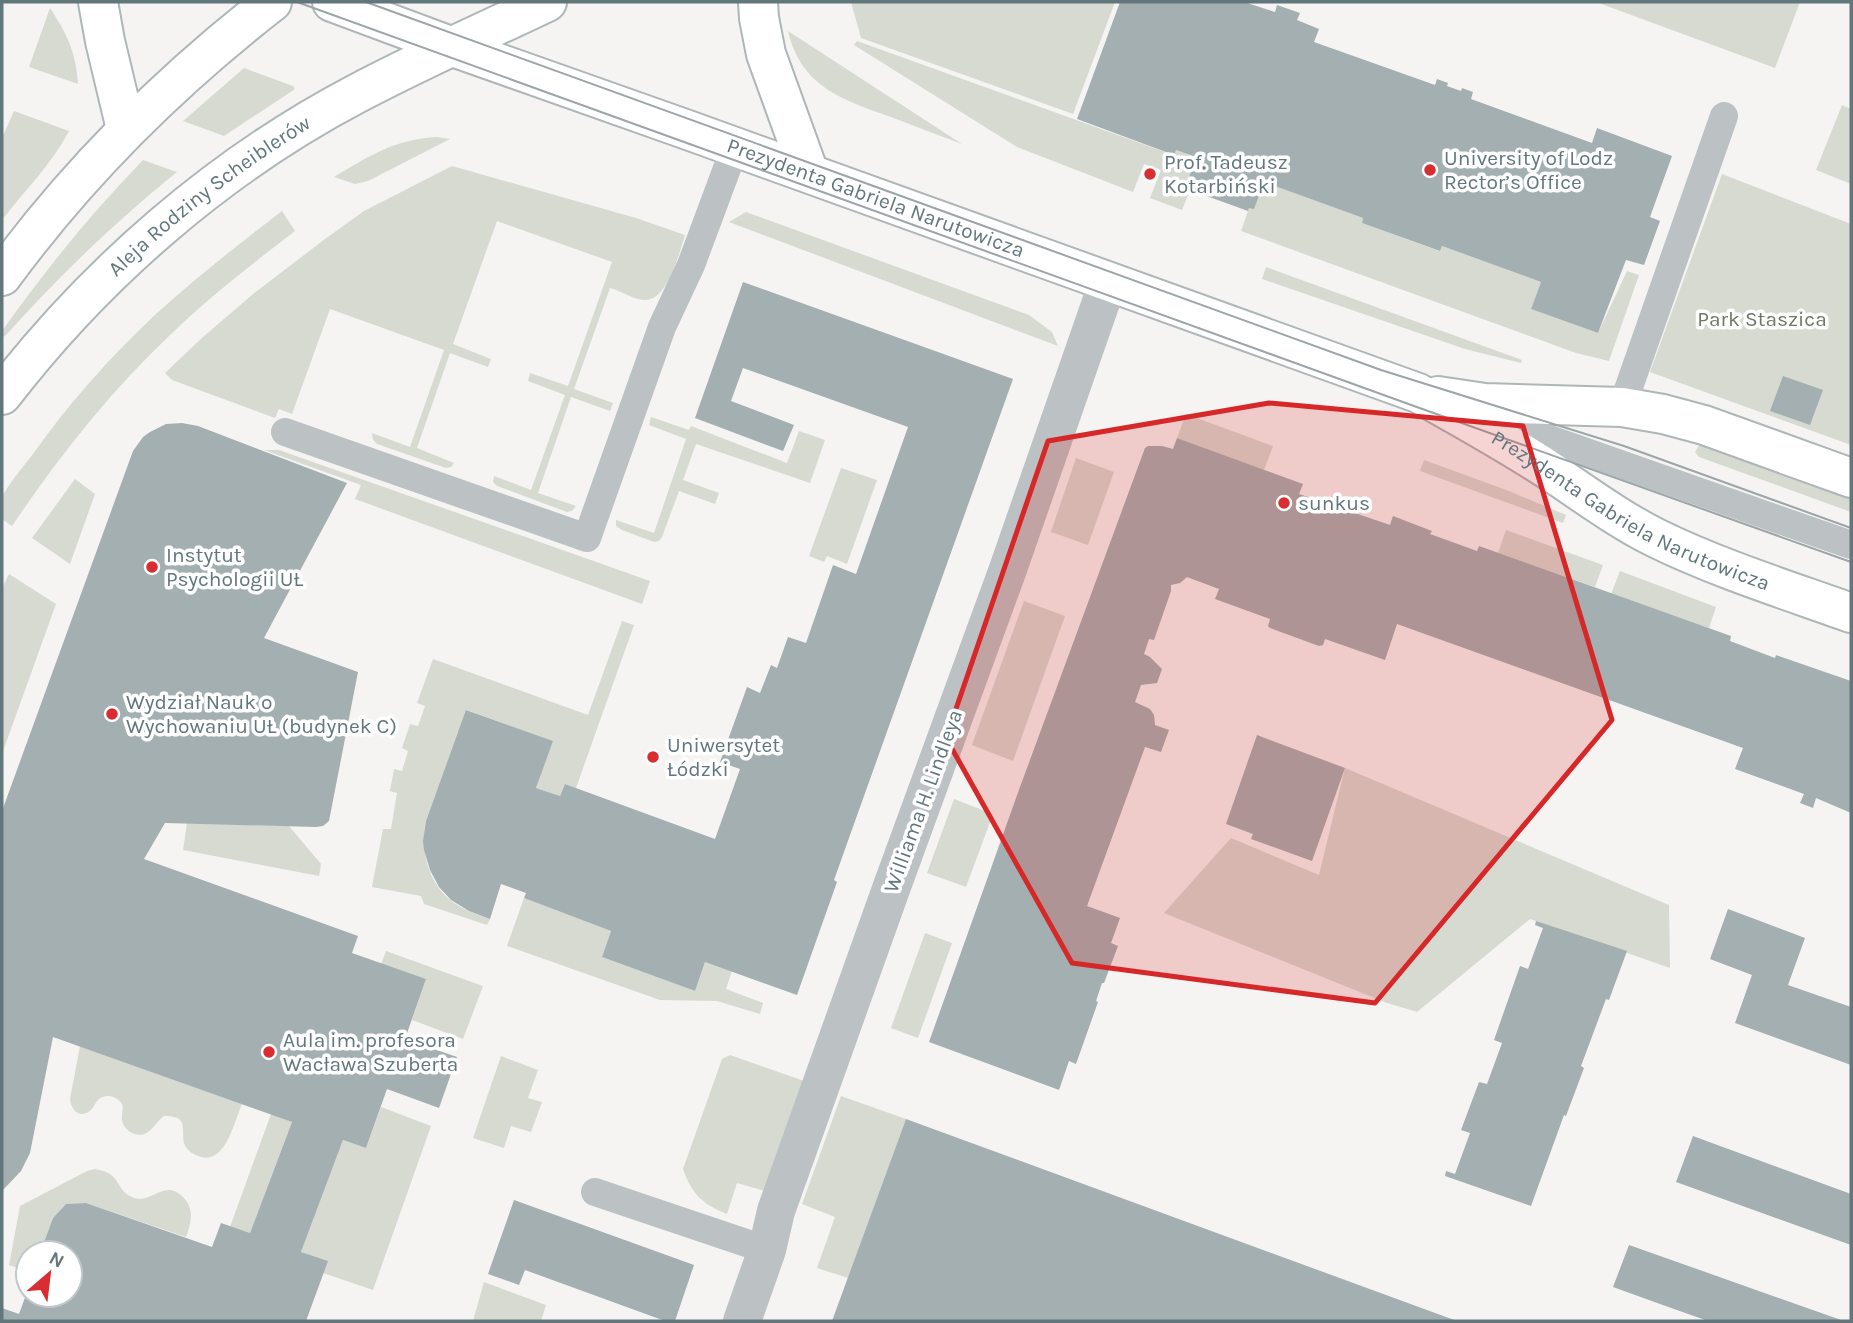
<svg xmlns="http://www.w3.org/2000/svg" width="1853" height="1323" viewBox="0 0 1853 1323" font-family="Karla,sans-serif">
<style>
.green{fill:#d6dad1}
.building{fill:#a4afb1}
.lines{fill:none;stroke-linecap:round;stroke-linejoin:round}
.secondary-casing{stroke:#aeb6b8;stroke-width:42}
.lane{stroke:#bcc2c3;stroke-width:28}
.street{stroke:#bcc2c3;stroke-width:38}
.secondary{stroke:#fff;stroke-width:38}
.tram{stroke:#9ca5a8;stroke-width:2}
.marked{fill:#d62828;fill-opacity:0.2;stroke:#d62828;stroke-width:5;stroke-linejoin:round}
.poi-dot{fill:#da2d31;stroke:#fff;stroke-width:2.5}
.labels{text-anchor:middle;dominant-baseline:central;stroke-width:7;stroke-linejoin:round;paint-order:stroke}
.poi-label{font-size:21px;fill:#62777b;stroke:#fff;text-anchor:start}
.street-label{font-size:21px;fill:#62777b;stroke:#fff}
.park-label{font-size:21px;fill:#6d7964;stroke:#fff}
</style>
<rect width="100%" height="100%" fill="#f5f4f2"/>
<!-- green -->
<path class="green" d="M851,2H1115L1073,114L861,38Z
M1596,2H1800L1775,68Z
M50,8C67,34 76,52 78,84L29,67Z
M788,31L962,144C938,135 914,126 891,117C843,100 801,87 788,31Z
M857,41L1173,155L1176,150L1196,157L1190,190L1182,210L1150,198L1161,170L1144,164L1133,192L1017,147L854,45Z
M244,68L293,86L295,89L224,136L183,121Z
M1842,105L1851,109V184L1816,170Z
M14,111L69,131C52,164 25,190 2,220V138Z
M437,137L450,139L368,181L355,184L334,177C369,156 395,139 437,137Z
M143,160L177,172C114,223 60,275 6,335L3,337L2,331C46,269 90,215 143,160Z
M452,166L636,218L685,235C679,253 669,297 647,300C636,301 621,291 610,288L574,389L613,403L610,411L571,397L538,493L576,506L572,511L567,512L497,486L493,482L494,476L531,490L565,395L528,381L530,373L568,386L612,262L497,221L453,344L491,359L488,367L450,353L417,448L454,463L451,467L446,468L377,444L373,440L372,433L410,447L444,350L330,309L292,414L279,409L275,418L172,380L165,373L203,337L253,294L325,239L364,211Z
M1722,174L1851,224V445L1650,372Z
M1264,182L1363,218L1362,223L1439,251L1442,246L1541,282L1531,309L1598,333L1627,271L1639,275L1609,361L1576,353L1241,231L1249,208Z
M282,211L295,231C252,264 208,298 168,337C109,393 58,458 12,526L2,519C2,513 0,504 2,498C5,488 26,463 33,454C69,403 112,355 157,313C197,277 240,243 282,211Z
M746,212L1029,315L1052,332L1058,346L729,222Z
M1266,267L1522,360L1521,363L1465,349L1262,279Z
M1186,414L1273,446L1264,470L1177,438Z
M651,417L689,430L691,426L787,463L799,431L825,440L810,483L696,444L683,480L719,493L715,504L679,491L662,537L659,541L654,542L622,530L616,526V520L654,533L686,439L649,425Z
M1700,444H1703L1851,495V512L1699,457L1695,452Z
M264,450H279L650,581L642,604L355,499L361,485Z
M1076,458L1114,472L1088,545L1051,532Z
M1424,460L1509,491L1566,515L1563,523L1420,471Z
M841,468L877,480L847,564L827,556L824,562L809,556Z
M75,479L95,494L70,564L32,538Z
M1506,530L1603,565L1595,587L1498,553Z
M1620,571L1716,607L1709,628L1611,594Z
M9,574L56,604L2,754V588Z
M1024,601L1065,616L1013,761L972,745Z
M622,621L634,625L576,788L565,784L560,796L536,788L552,741L467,710L426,821C420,851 428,884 454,903C465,910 478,915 490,919L487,925L424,904L421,896L372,887L383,829H391L397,793L390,791L394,769L402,771L408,751L402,748L410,724L418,726L425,706L417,703L433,659L588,715Z
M1345,768L1669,905L1670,968L1530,919L1417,1012L1387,1003L1164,913L1231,838L1319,875Z
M954,799L993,814L966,887L927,873Z
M187,823L289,826L321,864L319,876L183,850Z
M524,898L611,931L602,957L695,991L705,962L732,971L726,989L763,1003L760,1014L717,1001L660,1000L507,946Z
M925,933L952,943L918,1038L891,1028Z
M386,951L483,986L463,1039L412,1020L426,979L381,964Z
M80,1046L242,1104C234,1122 225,1167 198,1156C193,1154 188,1151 185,1146C179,1131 192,1116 164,1116C158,1120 154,1128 148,1132C138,1139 125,1132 122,1121C121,1115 124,1109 122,1104C119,1099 113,1096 108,1096C104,1096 101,1097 98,1100C96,1102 94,1106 92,1109C81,1120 71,1111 70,1099Z
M730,1055L804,1081L765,1191L737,1183L727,1214C702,1204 692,1194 683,1169L722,1059Z
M501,1056L538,1070L528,1098L542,1102L531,1132L511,1126L504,1148L473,1138Z
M841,1096L906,1119L848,1278L817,1268L835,1217L802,1204Z
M381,1107L431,1126L373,1290L323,1273L327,1261L301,1252L343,1140L366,1148Z
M271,1114L292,1122L250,1233L230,1227Z
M95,1169C122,1173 115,1190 132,1197C146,1204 156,1190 169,1190C174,1190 179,1193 183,1197C195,1209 191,1223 186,1237L86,1203L66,1204L53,1218L40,1253H28V1271L9,1265L20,1206L87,1171Z
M484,1282L546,1305L541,1321H473Z"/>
<!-- building -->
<path class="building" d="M1120,2H1244L1275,12L1277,5L1300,13L1297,20L1319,29L1314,42L1435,85L1437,79L1448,83L1447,86L1461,91L1462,88L1473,92L1471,99L1592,143L1597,128L1672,156L1650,217L1660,221L1644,265L1626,260L1598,333L1531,309L1541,282L1442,246L1440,251L1362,223L1363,218L1264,182L1254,209L1249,208L1248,211L1190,190V187L1186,186L1196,157L1176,150L1174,155L1077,119Z
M743,282L1013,379L834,880L837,882L797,995L705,962L695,991L602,957L611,931L524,898L526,893L501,884L490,919L469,911L451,900L439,887L430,870L424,850L423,841L426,821L466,710L553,741L536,788L560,796L565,784L715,839L740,769L720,762L747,687L760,693L771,665L777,668L788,637L806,643L833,565L856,574L908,427L743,368L731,401L794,425L783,451L695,418Z
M1783,376L1823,390L1810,425L1770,411Z
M182,423L198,426L347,483L264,638L358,672L329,821L323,826L316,827L165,823L144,859L358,936L352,953L426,979L405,1039L457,1057L439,1108L387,1089L366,1148L343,1140L301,1252L328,1261L306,1321H2V1308L19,1314L26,1295H70V1253H40L53,1218L66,1204L86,1203L212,1247L221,1223L250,1233L292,1122L53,1037L30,1153L21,1171L2,1191V811L133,451L143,437L150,432L166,424Z
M1177,438L1303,484L1299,494L1390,525L1393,516L1432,531L1430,534L1477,551L1479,546L1731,636L1730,641L1775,658L1776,655L1851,681V813L1816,798L1813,808L1800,803L1804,794L1735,769L1743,748L1397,624L1385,660L1325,639L1323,645L1319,646L1270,628L1268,626L1270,619L1215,599L1219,589L1187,577L1180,583L1171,585V591L1154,640L1149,639L1144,654L1150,657L1162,669L1157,683L1141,685L1135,702L1150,709L1154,715L1155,725L1169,730L1161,752L1145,747L1087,906L1120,918L1111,943L1118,946L1104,983H1102L1096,1001L1098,1002L1076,1064L1069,1061L1059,1090L929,1042L1020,787L1145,448L1148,446H1162L1173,449Z
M1257,735L1345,768L1312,861L1251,839L1253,834L1226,824Z
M1728,909L1805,938L1788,985L1851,1007V1065L1735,1023L1752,975L1710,959Z
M1536,921L1627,951L1609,1000L1606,999L1581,1066L1584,1068L1566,1116L1564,1115L1531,1206L1445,1176L1446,1171L1455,1174L1470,1133L1461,1130L1479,1082L1487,1084L1502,1043L1494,1040L1520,966L1528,969L1543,928L1535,925Z
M906,1119L1457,1321H832Z
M1693,1136L1851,1194V1245L1676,1182Z
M514,1200L694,1265L675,1321H665L525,1270L519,1285L488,1274Z
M1629,1245L1844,1321H1708L1660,1304L1613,1287Z"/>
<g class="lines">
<!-- secondary casing -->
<g class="secondary-casing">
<g id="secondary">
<path d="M98,2L105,41L126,129"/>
<path id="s1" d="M332,2L453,47L685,129L1418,393C1462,418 1506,442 1547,469C1583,493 1618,519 1656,538C1717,568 1787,590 1851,613"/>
<path d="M758,2L759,18L766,54L809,173"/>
<path d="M2,276C79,171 169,82 272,2"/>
<path id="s2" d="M2,395C96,273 219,166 356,94C418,61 484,32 547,2"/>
<path d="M1438,396L1485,403L1622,407L1663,414L1704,425L1851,478"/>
</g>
</g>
<!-- lane -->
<path class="lane" d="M1622,407L1724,116
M1481,415L1851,545
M285,432L587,538L662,327L691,265L735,147
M595,1192L767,1250"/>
<!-- street -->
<path class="street" d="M742,1321L767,1250L776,1211L891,889L1008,569L1108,282"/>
<!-- secondary -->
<use href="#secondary" class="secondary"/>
<!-- tram -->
<path class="tram" d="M297,2L1414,406L1851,562
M366,2L1381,370L1624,446L1851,528"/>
</g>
<!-- marked area -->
<path class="marked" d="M1269,403L1523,426L1612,720L1375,1003L1072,963L946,738L1048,441Z"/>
<!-- markers -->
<g class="poi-dot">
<circle cx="1430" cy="170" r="7"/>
<circle cx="1150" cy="174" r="7"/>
<circle cx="1284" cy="503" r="7"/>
<circle cx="152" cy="567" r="7"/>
<circle cx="112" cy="714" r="7"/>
<circle cx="653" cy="757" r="7"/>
<circle cx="269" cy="1052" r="7"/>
</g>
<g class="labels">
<!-- poi labels -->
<g class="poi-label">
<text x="1444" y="158">University of Lodz<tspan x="1444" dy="24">Rector’s Office</tspan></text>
<text x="1164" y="162">Prof. Tadeusz<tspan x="1164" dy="24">Kotarbiński</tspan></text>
<text x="1298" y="503">sunkus</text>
<text x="166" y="555">Instytut<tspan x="166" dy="24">Psychologii UŁ</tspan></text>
<text x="126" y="702">Wydział Nauk o<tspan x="126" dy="24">Wychowaniu UŁ (budynek C)</tspan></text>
<text x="667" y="745">Uniwersytet<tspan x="667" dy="24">Łódzki</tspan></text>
<text x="283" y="1040">Aula im. profesora<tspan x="283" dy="24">Wacława Szuberta</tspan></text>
</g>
<!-- street labels -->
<g class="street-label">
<text stroke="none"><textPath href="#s1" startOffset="578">Prezydenta Gabriela Narutowicza</textPath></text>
<text stroke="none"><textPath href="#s2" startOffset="289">Aleja Rodziny Scheiblerów</textPath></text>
<text stroke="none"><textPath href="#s1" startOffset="1398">Prezydenta Gabriela Narutowicza</textPath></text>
<text transform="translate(923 801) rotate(-70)">Williama H. Lindleya</text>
</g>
<!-- park labels -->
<g class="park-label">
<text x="1762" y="319">Park Staszica</text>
</g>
</g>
<!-- border -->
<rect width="1853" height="1323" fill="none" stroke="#62777b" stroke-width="7"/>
<!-- north arrow -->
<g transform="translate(49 1274) rotate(28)"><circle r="33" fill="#ffffff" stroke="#c0c9ca" stroke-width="2"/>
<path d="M0-5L12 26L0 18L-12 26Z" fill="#da2d31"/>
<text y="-10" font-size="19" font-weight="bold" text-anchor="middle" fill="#62777b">N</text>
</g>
</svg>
